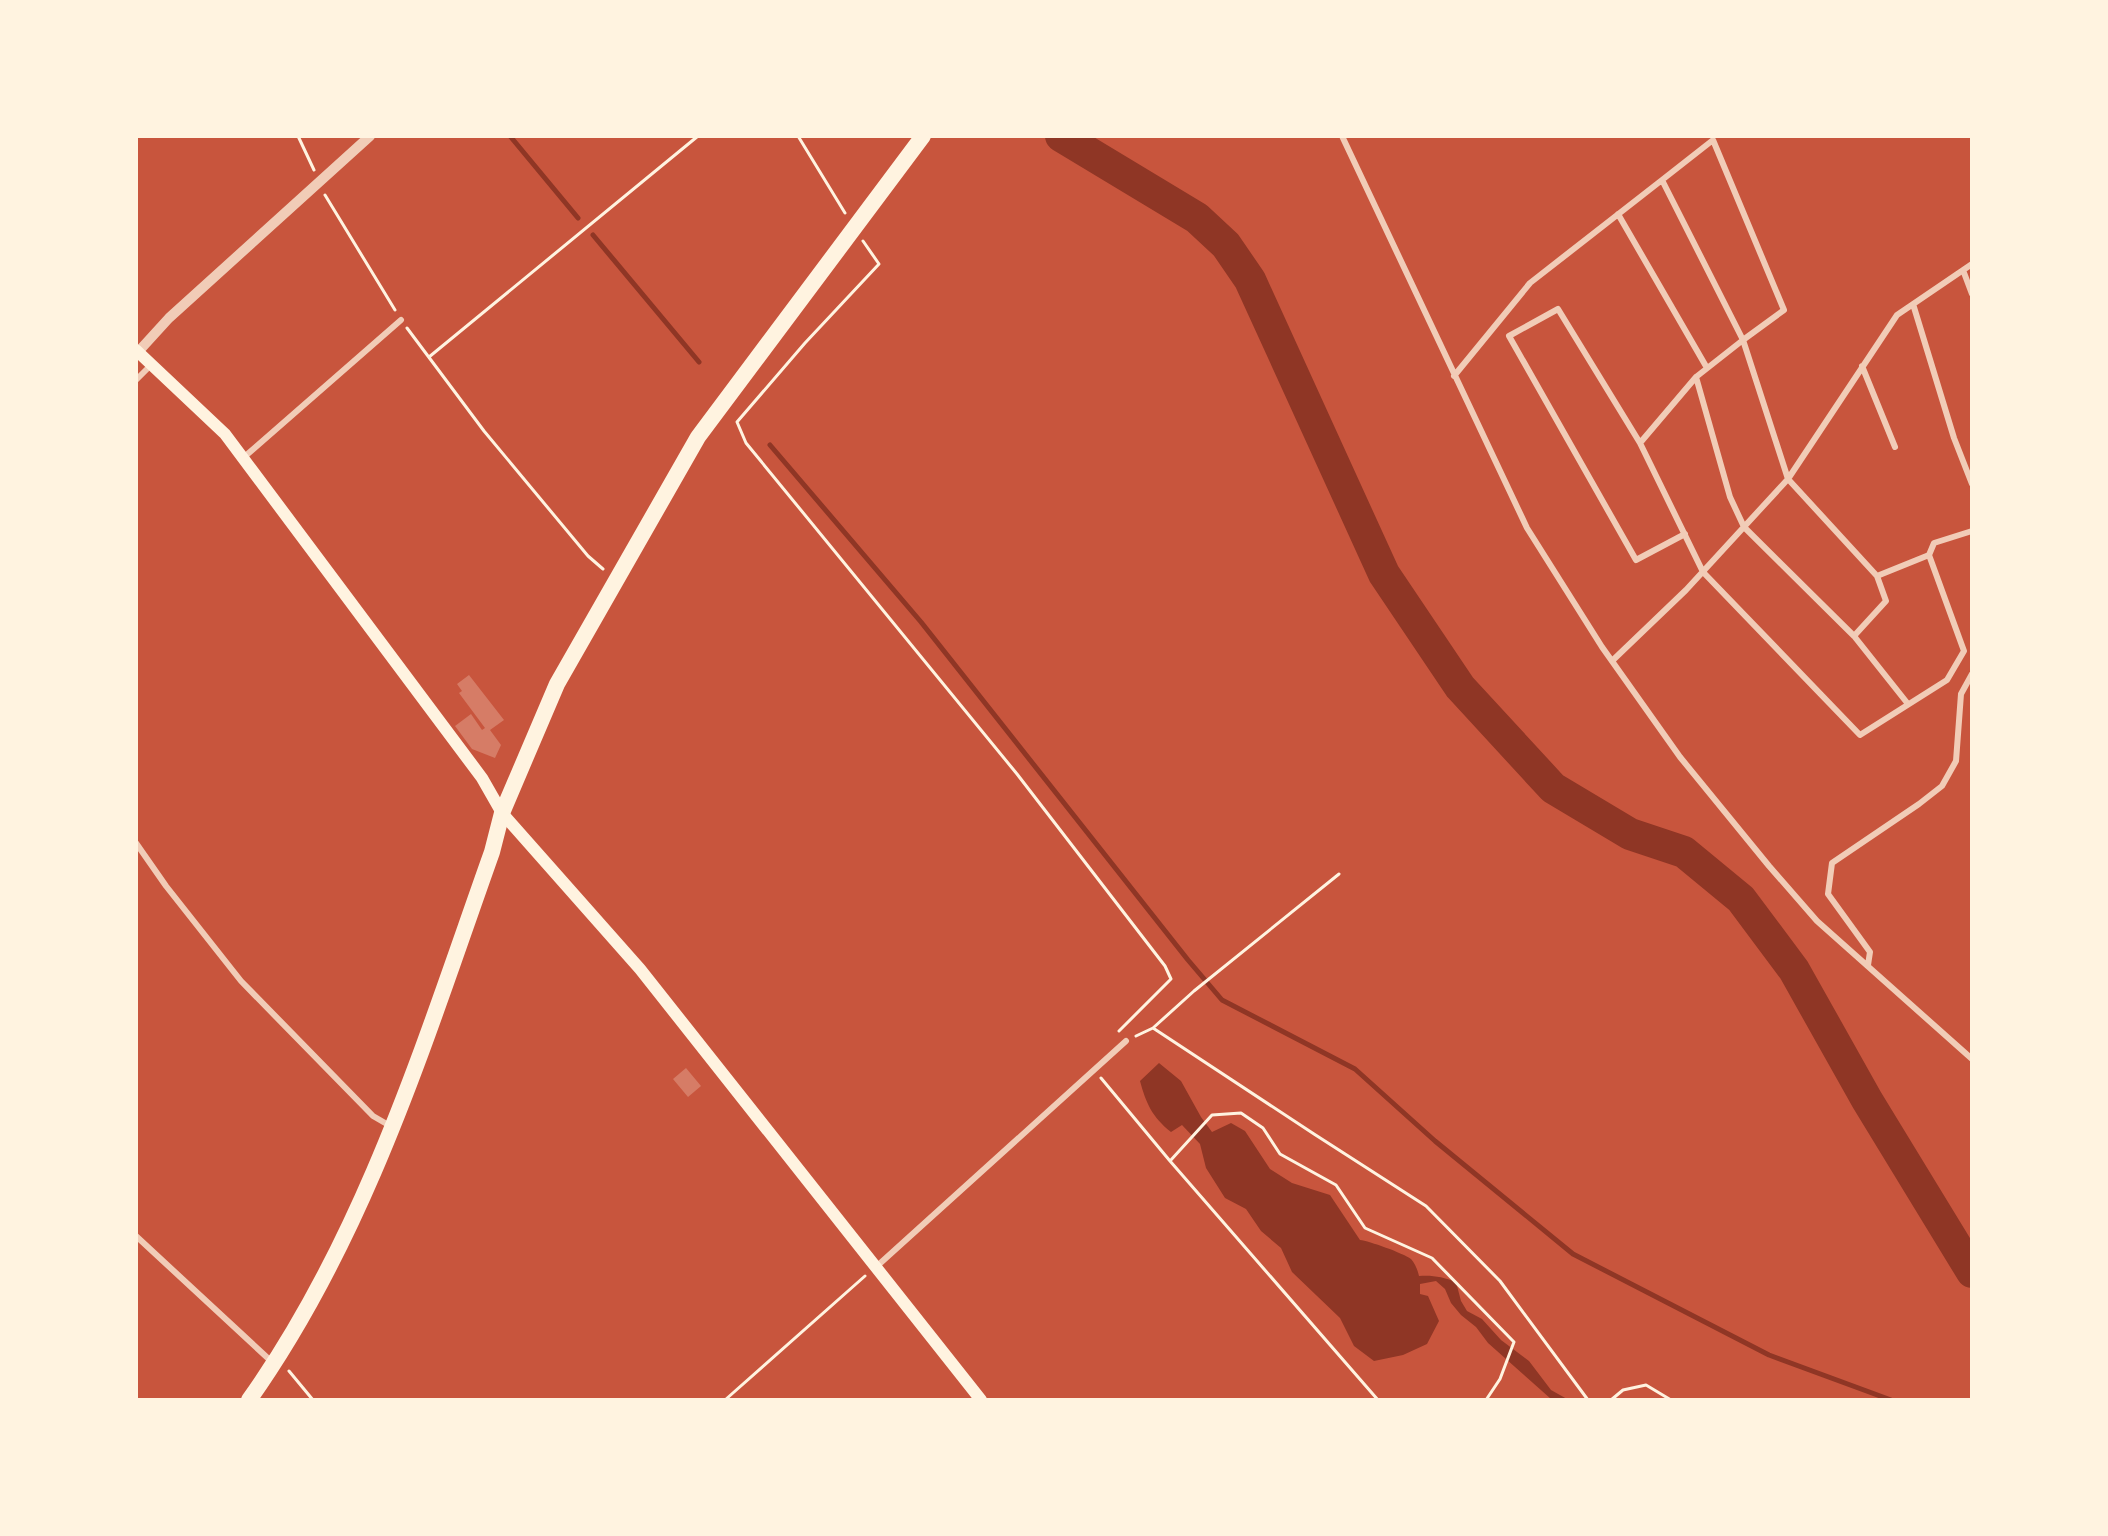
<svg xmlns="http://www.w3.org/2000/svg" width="2108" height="1536" viewBox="0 0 2108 1536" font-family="'Varela Round',sans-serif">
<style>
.water{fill:#8f3625}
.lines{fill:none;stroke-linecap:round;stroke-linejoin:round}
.stream{stroke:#8f3625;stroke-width:5}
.river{stroke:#8f3625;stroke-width:32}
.building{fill:#d67c66}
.path{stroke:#fff3e0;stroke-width:3}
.minor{stroke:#f1ccb7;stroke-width:6}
.tertiary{stroke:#f1ccb7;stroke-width:10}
.secondary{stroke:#fff3e0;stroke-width:12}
.trunk{stroke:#fff3e0;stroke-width:16}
</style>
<rect width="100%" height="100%" fill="#c8553d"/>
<!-- water -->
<path class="water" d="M1159,1063L1181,1081L1201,1117L1212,1132L1231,1123L1245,1131L1270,1169L1292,1183L1330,1195L1360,1240C1369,1241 1403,1253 1411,1259C1415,1263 1418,1271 1419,1276C1433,1275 1443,1277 1456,1282L1461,1301L1467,1311L1482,1319L1501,1340L1529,1361L1551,1390L1567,1399H1551L1488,1343L1476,1327L1461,1315L1451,1303L1445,1289L1436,1281L1420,1284V1294L1428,1296L1439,1321L1427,1344L1403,1355L1374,1361L1354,1346L1340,1318L1292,1272L1281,1248L1261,1231L1246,1209L1225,1198L1206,1168L1200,1144L1182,1125L1171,1132C1152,1117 1146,1103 1140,1081Z"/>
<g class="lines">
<!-- stream -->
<path class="stream" d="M510,136L578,218
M593,235L699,362
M770,445L921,622L1188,960L1222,1000L1355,1069L1435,1141L1573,1254L1769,1355L1891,1400"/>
<!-- river -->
<path class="river" d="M1061,136L1197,218L1226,245L1250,280L1384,574L1460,687L1553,788L1630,834L1684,852L1741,899L1794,970L1867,1100L1972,1272"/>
</g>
<!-- building -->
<path class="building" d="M469,675L504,720L490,730L501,745L495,758L472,749L455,726L471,714L482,730L485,728L459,693L462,691L457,684Z
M686,1068L701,1086L688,1097L673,1079Z"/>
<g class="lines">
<!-- path -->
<path class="path" d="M298,136L314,170
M798,136L845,213
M325,195L395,310
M863,241L879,264L805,343L737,422L746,443L1017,774L1165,966L1171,979L1119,1031
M407,328L484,431L588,556L603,569
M429,357L698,136
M1153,1028L1314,1134L1426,1206L1500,1281L1588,1400
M1136,1036L1153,1028L1194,991L1339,874
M1101,1078L1170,1161L1378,1400
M1170,1161L1212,1115L1241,1113L1263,1128L1280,1154L1336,1185L1365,1228L1432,1258L1514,1342L1500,1379L1486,1400
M289,1371L313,1400
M725,1400L865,1276
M1611,1400L1623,1390L1646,1385L1671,1400"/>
<!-- minor -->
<path class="minor" d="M1342,136L1527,528L1602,647L1680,757L1769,866L1817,921L1972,1059
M1618,214L1707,368
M1963,270L1972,294
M1913,304L1954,438L1972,484
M1862,366L1895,447
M1454,376L1530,283L1662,180L1743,340L1784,310L1713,140L1662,180
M1696,377L1743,340L1788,479L1877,576
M136,380L152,364
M1640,443L1558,309L1509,336L1636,560L1685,534
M243,458L401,320
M1929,555L1934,543L1972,531
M1854,636L1744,527L1730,497L1696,377L1640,443L1703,572L1860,735L1947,680L1964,651L1929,555L1877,576L1886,601L1854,636L1908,704
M1612,661L1686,590L1788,479L1897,315L1972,264
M136,843L166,886L241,981L373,1116L392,1127
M1868,965L1870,952L1828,894L1832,863L1919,804L1942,786L1956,761L1961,694L1972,674
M136,1236L272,1362
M876,1267L1126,1041"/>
<!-- tertiary -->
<path class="tertiary" d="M138,352L169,318L370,136"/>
<!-- secondary -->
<path class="secondary" d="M136,350L225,434L482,778L502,813L640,969L981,1400"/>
<!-- trunk -->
<path class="trunk" d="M249,1400C366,1235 425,1040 492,852L502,813L557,684L698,437L923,136"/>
</g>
<!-- border -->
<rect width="2108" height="1536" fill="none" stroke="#fff3e0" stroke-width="276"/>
</svg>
